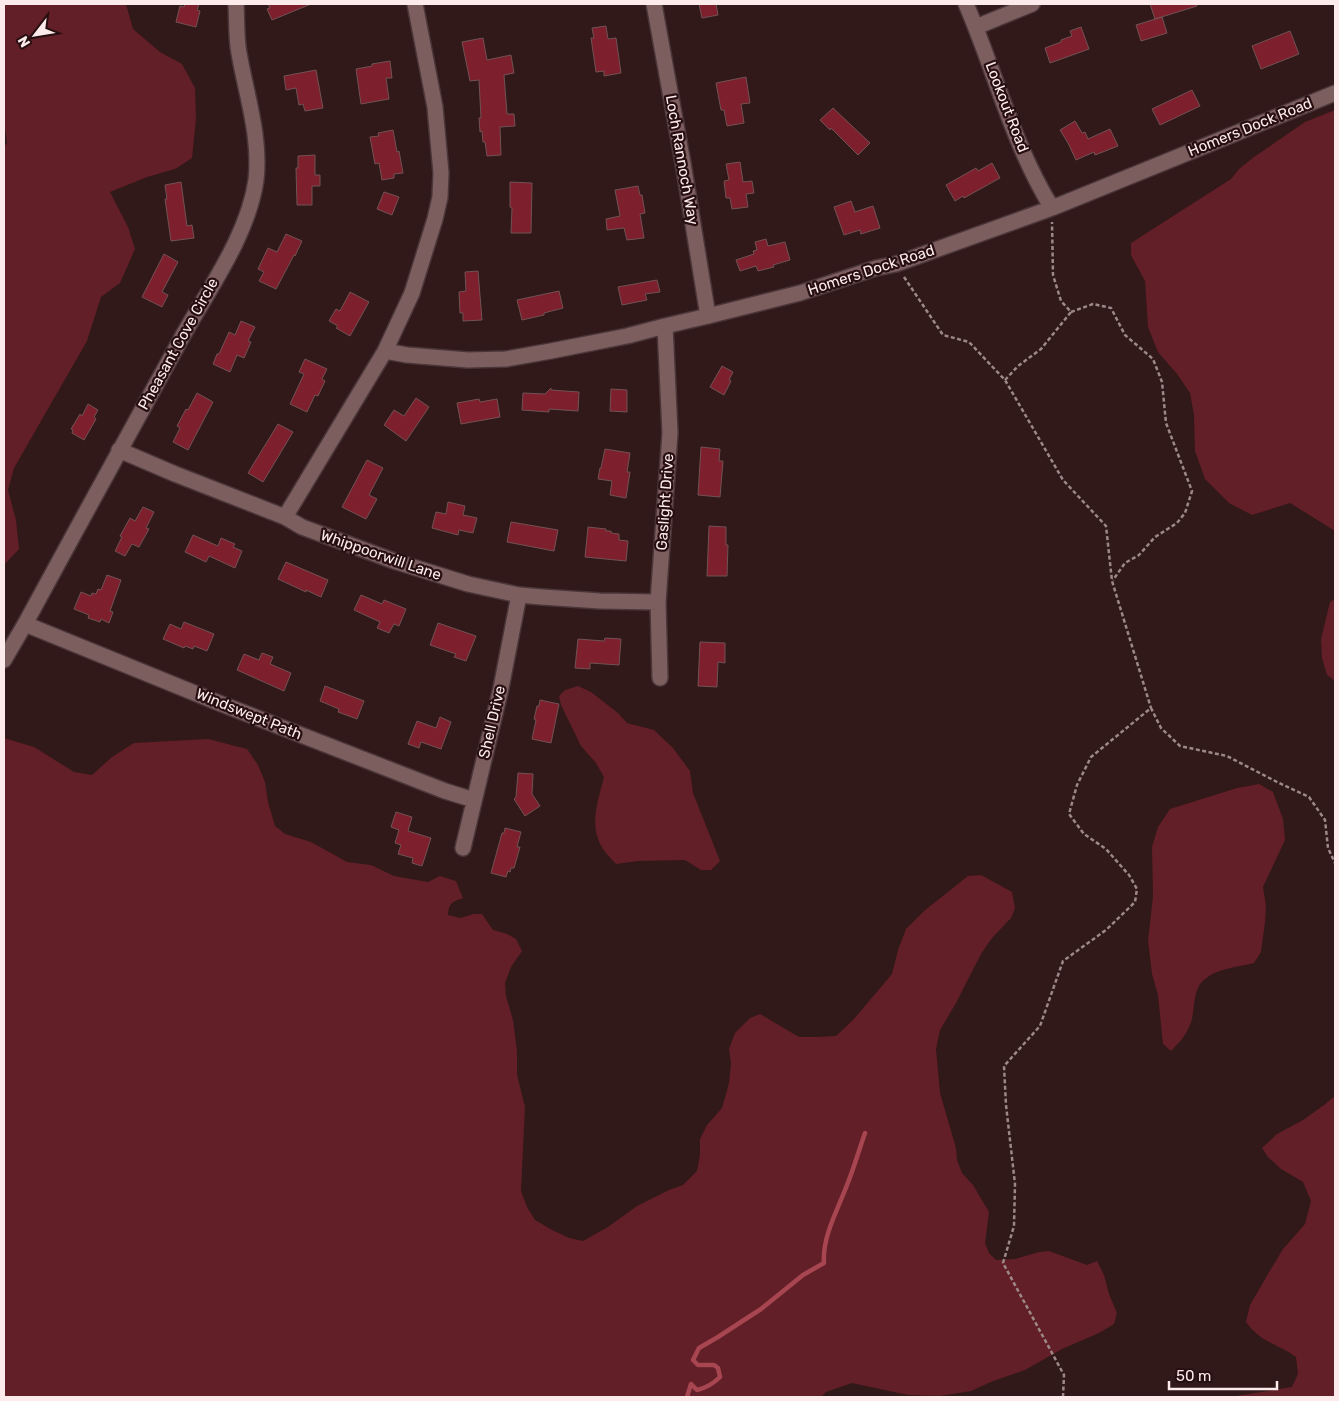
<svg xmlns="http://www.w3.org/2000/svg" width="1339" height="1401" viewBox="0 0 1339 1401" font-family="Rubik,sans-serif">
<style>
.green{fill:#621f27}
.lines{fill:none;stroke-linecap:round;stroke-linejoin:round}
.stream{stroke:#a74650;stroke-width:4.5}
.building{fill:#7e1f2e;stroke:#715253}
.minor-casing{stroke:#4a3638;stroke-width:18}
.path{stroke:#9d8888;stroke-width:2.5;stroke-dasharray:4 2.5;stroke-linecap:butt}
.minor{stroke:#7d5e5f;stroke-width:15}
.labels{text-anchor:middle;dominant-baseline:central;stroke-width:4.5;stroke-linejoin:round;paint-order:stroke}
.street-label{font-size:15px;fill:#fdebeb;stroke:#270e10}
</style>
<rect width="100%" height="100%" fill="#311819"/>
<!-- green -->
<path class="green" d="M4,4H126L133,29L160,52L182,64L195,88L196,119L192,158L175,169L147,177L110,192L128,227L135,249L120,283L101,297L87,341L14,468L8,490L16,520L19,549L4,565V147L7,143L4,121Z
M1335,110V531L1290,503L1252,515L1229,503L1205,479L1195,451L1194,415L1190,393L1177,374L1158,352L1148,327L1145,281L1131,255V243L1231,179L1239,169L1254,157L1305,122Z
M1335,599V681L1327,675L1322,658L1321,639L1330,602Z
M578,686L591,692L618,713L627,723L654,730L673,748L690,771L693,793L720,861L711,870H701L685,860L638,861L616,864C612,859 607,855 603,849C588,826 598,801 604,777L596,763L581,746L561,705L559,696L565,690Z
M4,738L34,747L74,772L92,775L112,757L134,743L208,739L247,749L258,765L265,782L268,802L275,826L285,834L311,842L347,862L371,865L394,876L428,882L440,876L456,881L463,898C452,902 449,903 448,915L460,918L474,914H482L493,930L507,934L516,939L522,951L511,967L505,983L506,996L513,1020L517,1051V1075L525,1107L521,1191L527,1207L535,1220L552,1230L569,1238L583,1241L608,1227L637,1206L669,1190L683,1185L697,1171L700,1155V1139L707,1125L722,1108L729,1083L731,1063L729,1049L735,1033L750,1018L760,1014L799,1037H818L836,1036L853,1020L892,974L898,950L906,929L924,911L968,876L981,875L1012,892L1015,908L1011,918L992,938L981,954L956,1003L940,1030L936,1049L940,1093L956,1148L957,1160L962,1173L973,1185L989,1212L985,1243L989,1253L996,1260L1015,1259L1039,1252L1049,1251L1087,1265L1097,1261L1104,1275L1109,1294L1117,1313L1114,1324L1099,1333L1062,1349L1025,1370L993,1381L971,1391L940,1396L908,1395L852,1383L826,1392L821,1397H4Z
M1259,784L1273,792L1283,819L1285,840L1263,887L1266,906L1265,922L1261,952L1254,963C1238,967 1218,968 1205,979C1193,988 1195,1006 1192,1019C1188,1033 1181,1041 1171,1051L1163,1044L1158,995L1152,974L1148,941L1153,896L1152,847L1158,827L1170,809L1237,788Z
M1335,1096V1397H1230L1292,1387L1298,1374L1296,1357C1277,1343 1261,1343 1246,1322L1250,1305L1268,1274L1283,1249L1305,1224L1311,1201L1303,1182L1281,1169L1268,1157L1262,1148L1277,1134L1303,1120L1324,1105Z"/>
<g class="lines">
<!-- stream -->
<path class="stream" d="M687,1397L691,1384L697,1390C706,1388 713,1384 720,1377L718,1368L714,1365H698L693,1360L699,1348L718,1337L761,1309L803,1275L824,1263C822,1237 838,1209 847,1185C854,1168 859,1150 865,1133"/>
</g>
<!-- building -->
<path class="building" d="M185,4H199L197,10L200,11L196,27L176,22L180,6L184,7Z
M268,4H311L272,20L267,9L270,8Z
M699,4H716L718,15L702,18Z
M1150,4H1196L1197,6L1155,19Z
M1162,17L1167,33L1141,41L1136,25Z
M606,26L608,39L616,38L621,73L604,76V71L596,72L591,38H594L592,28Z
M1081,27L1089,49L1050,63L1045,48L1061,42V40L1072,36L1070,31Z
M1290,31L1299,54L1261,69L1252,46Z
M483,38L487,60L511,55L514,73L504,75L507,114H514L515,126L500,127L501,155L487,156L485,142H483L482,131L480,132L479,118H481L479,80L470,81L462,42Z
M390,61L392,78H386L389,99L361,104L356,69L372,66V64Z
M316,70L323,108L305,111L303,104L299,105L296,88L286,90L284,76Z
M746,77L750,103L741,104L744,123L727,126L724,110H721L716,83Z
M1192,90L1200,106L1160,125L1152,109Z
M833,108L870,143L858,155L831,128L830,130L820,120Z
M1075,121L1082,133L1085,132L1088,139L1110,129L1118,146L1095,155L1094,152L1076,160L1068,143L1060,130Z
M393,130L397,152L399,151L403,173L394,174V178L382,180L379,163L375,164L370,137L379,136L378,133Z
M315,155V175H320V186H312V205H297L296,168H298V156Z
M740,162L743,182L752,181L754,193L746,194L748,207L732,209L730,198H726L724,181L729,180L726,164Z
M992,163L1000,178L964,198L963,196L955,201L946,185L976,168L978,171Z
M181,182L187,226L192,225L194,238L171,241L165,199H167L165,185Z
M510,182L532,183L531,233H511L512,208L510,207Z
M638,186L640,195H642L645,213L640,214L644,238L627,240L624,228L607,230L606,219L620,216L615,190Z
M384,192L399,197L392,215L377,209Z
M851,201L855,212L873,206L880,228L861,234L860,230L844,235L834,207Z
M286,234L302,241L295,256L294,255L276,289L259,281L264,272L258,269L268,248L277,252Z
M766,239L768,246L785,242L790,260L773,265L774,267L758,271L756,266L740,271L736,260L754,254L753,251L757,250L755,242Z
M164,254L178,262L162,292L168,295L162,307L142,297Z
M478,271L482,320L463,321V313H460L459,292L466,291L465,272Z
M657,280L660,292L645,294L647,300L622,305L618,287Z
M559,291L563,308L544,313V315L522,320L517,300Z
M350,292L369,302L350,336L336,328L338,326L329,321L336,309L340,311Z
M241,321L255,327L248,341L251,342L244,358L237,355L230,372L213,364L217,354H219L229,332L235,335Z
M305,359L327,369L322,379L325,381L318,396L315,395L307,412L290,404L304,374L299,372Z
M722,366L733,372L729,380L731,381L724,395L710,387Z
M551,388V390L579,392L578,411L549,409V412L522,410L523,393L545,394Z
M611,389L627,390V412L610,411Z
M197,393L213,402L188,450L173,442L180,428L177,426L186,409L188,410Z
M416,398L429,407L406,441L384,425L394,410L404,416Z
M479,399L480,402L497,399L500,417L461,424L457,403Z
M88,404L98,410L94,417L96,419L84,440L72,433L73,430L71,429L80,414L82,416Z
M278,424L293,432L263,482L248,473Z
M701,447L720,449L719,461H723L720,497L698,495Z
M605,449L630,453L627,472H630L626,498L610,495L612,481L598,479L600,468H601Z
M367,460L383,468L369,495L377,499L366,519L342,507Z
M448,502L465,506L463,515L477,518L473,533L459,530L458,535L432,528L436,512L446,514Z
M143,507L154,512L146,528L149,529L139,547L132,544L125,556L115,551L122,537L120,536L130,518L135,521Z
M511,522L558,530L554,551L507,542Z
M709,526L726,527V545H728L727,576H707Z
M588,527L606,529V531H611V533L619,534V540L628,541L626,561L585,557Z
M193,535L218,546L221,538L235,544L233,547L242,551L235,568L209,556L206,562L185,552Z
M286,562L328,580L321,597L306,590V592L278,579Z
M107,575L121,580L110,611L113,612L109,623L101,619L100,622L88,618L89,615L74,609L81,592L91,596L92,593L96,594L98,589L101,590Z
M361,595L382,604L384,600L406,609L399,626L394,624L389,633L377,628L380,622L354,610Z
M184,622L214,634L207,651L194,646L193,649L185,646L184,648L163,639L170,624L181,629Z
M438,623L476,636L466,661L454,657L456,654L430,645Z
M605,638L621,639L619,665L590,663V669L575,668L578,639L604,641Z
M700,642L725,643V663L718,662L717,687L698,686Z
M262,653L273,657L270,664L291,673L284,691L237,670L244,654L259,660Z
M325,686L364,701L357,719L338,712L339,709L320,701Z
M540,700L559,704L551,743L532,739L536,720L534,719L537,706H539Z
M440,717L451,722L441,749L421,742L419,748L408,744L417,721L436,728Z
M518,773L533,774L532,794L540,806L525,816L514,799L516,797Z
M396,812L412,817L408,831L431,838L422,866L412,863L413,858L398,854L401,845L395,843L399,830L391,827Z
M505,828L521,832L517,847H520L514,868H511L510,872L508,871L506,877L491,873L502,833H504Z"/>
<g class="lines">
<!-- minor casing -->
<g class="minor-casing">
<path id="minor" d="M654,4L683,163L708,316
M966,4C995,71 1013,145 1052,208
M976,27L1032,4
M385,351L407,355L468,360L506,359L551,351L627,336L665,326L708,316L800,293L876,268L896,264L1052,208L1335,93
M119,450L175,474L285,517L302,527L394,561L468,584L519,595L542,597L600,601L658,602
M285,517L385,351L412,293L435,219L440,197L441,173L435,107L415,4
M25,624L219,703L445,791L474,800
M4,660L25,624C77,529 128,434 181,339C208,290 248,236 256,180C261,137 246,94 239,53C236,37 237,20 236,4
M660,678L658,602L670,433L665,326
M463,848L501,688L519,595"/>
</g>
<!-- path -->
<path class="path" d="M904,277L943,335L969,342L1005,380L1063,480L1106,526L1112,581L1151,708
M1071,312L1093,304L1111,308L1125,335L1153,359L1162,382L1166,423L1192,491L1185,513L1177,523L1155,537L1139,555L1125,563L1113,580
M1005,380L1018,366L1041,349L1071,312L1061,301L1053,275L1052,222
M1063,1397L1064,1375L1003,1263L1014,1226L1015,1184L1006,1105L1004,1066L1040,1026L1063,961L1106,930L1135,902L1137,889L1129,875L1106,849L1084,834L1069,814L1077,785L1091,757L1151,708L1161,728L1180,746L1227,756L1279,783L1309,797L1325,820L1328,848L1335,863"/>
<!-- minor -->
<use href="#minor" class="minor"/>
</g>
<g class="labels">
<!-- street labels -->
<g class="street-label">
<text transform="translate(1007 107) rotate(69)">Lookout Road</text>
<text transform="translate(1250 127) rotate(-22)">Homers Dock Road</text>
<text transform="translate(682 160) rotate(80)">Loch Rannoch Way</text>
<text transform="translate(871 270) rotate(-18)">Homers Dock Road</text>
<text transform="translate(178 344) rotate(-61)">Pheasant Cove Circle</text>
<text transform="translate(665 502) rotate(-86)">Gaslight Drive</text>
<text transform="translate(381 555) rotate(19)">Whippoorwill Lane</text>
<text transform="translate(249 714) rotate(22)">Windswept Path</text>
<text transform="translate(492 722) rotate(-77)">Shell Drive</text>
</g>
</g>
<!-- border -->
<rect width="1339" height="1401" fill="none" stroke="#fdebeb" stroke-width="10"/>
<!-- north arrow -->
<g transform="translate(35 35) rotate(239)" stroke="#270e10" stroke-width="4" paint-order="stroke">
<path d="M0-4L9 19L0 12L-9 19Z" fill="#fdebeb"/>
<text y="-8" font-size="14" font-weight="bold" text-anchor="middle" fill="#fdebeb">N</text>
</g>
<!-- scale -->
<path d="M1169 1381v8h108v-8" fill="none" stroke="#fdebeb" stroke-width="2.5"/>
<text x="1176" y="1381" font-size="15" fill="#fdebeb" stroke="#270e10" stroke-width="4" paint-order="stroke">50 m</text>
</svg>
